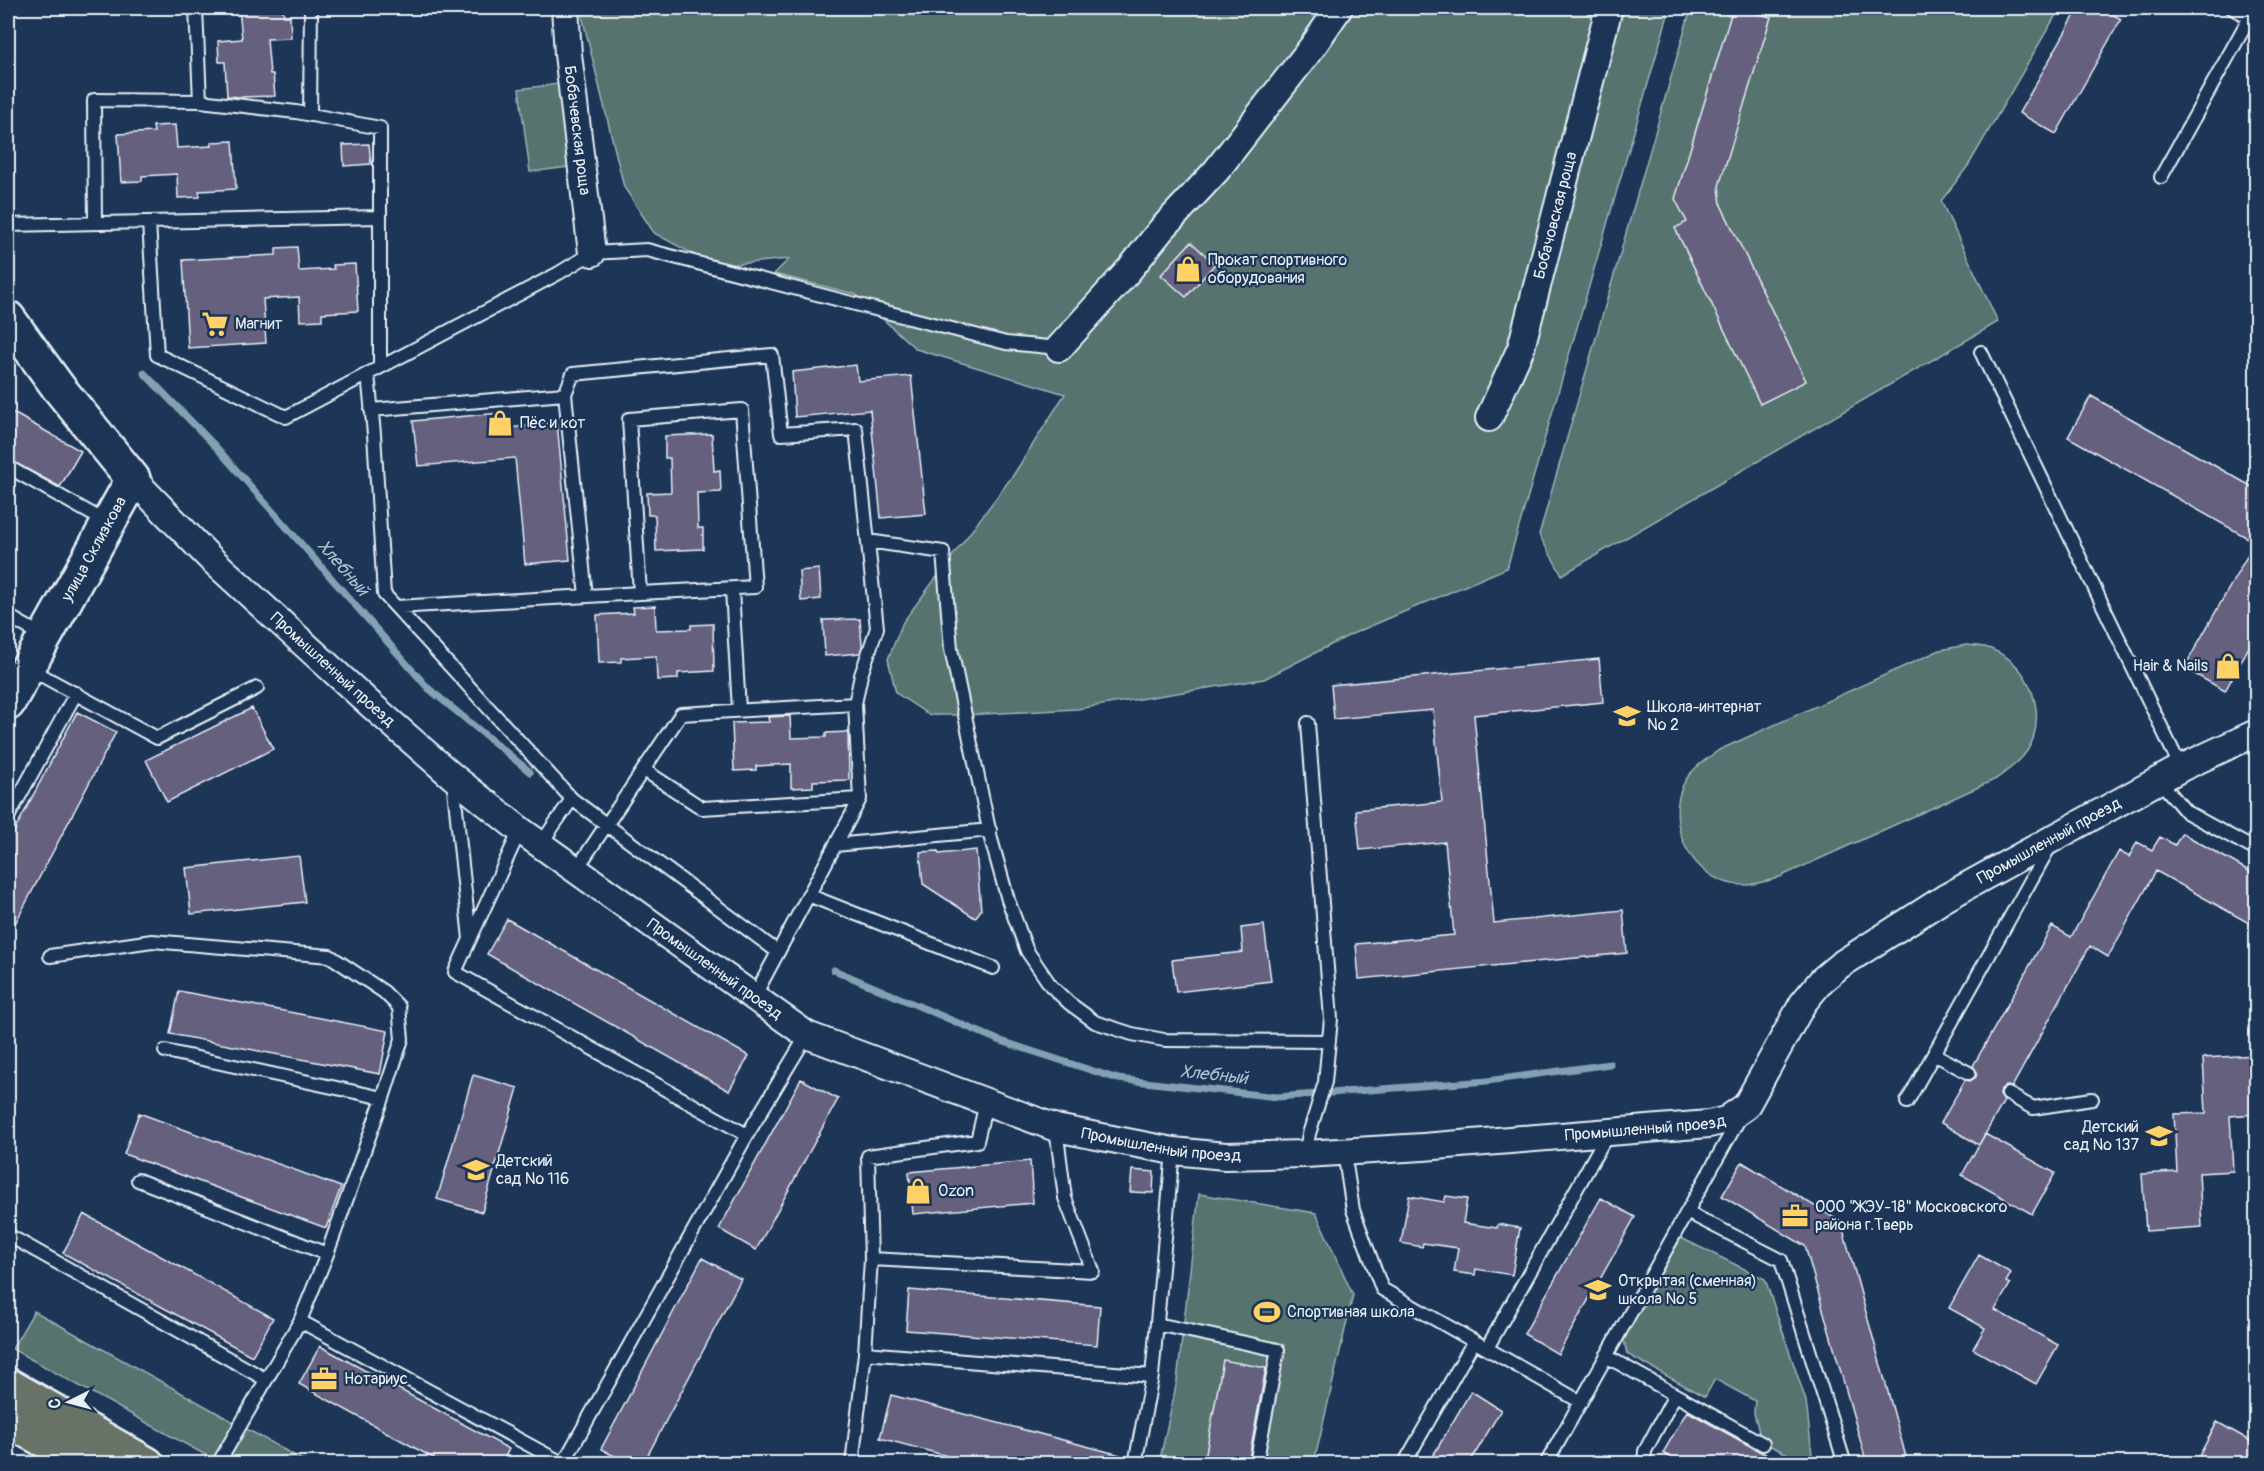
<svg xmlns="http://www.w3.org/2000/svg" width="2264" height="1471" viewBox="0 0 2264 1471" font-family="Pangolin,sans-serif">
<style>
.green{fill:#577370;stroke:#a0b2b4;stroke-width:1.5}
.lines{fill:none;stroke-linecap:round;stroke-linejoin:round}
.stream{stroke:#83a1b2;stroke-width:7}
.building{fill:#65607d;stroke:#e8f1f8;stroke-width:1.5}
.lane-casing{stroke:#e8f1f8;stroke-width:16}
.street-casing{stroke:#e8f1f8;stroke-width:30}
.secondary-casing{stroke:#e8f1f8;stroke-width:38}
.primary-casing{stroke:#e8f1f8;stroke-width:38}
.lane{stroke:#1d3557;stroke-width:12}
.street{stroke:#1d3557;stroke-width:26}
.secondary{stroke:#1d3557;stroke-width:33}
.primary{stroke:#687266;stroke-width:33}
.labels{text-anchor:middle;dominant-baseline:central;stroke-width:4.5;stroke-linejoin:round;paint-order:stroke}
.street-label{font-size:16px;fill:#e8f1f8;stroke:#1d3557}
.poi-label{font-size:16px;fill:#e8f1f8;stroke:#1d3557;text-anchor:start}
.water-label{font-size:18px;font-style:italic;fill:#adc2cf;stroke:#1d3557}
</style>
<rect width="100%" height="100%" fill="#1d3557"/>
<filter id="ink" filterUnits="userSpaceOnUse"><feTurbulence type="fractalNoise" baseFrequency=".0167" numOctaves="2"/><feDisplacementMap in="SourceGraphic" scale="12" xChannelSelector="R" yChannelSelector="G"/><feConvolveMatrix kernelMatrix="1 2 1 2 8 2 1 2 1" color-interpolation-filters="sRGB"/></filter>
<g filter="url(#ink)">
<!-- green -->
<path class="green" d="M580,8H1670L1507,568L1352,634L1264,679L1077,709L965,715H929L896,693L888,659L903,622L1014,474L1065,394L916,349L855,294L774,274L789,259L715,266L654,233L624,187Z
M1691,8H2060L1968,166L1941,201L1998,322L1562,575L1539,535Z
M558,84L569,167L530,172L519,89Z
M1966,645C1975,646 1986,646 1993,650C2027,664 2044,704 2033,739C2027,757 2010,769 1996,779L1775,879C1766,881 1756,884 1747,885C1698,887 1666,833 1681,790C1687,771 1704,761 1719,750L1940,650Z
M1199,1194L1316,1213L1353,1295L1314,1463L1159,1464L1177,1381Z
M1681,1238L1765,1279L1806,1401L1813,1463H1806L1756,1439L1759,1432L1754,1413L1755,1401L1715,1379L1705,1397L1627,1354L1624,1340L1629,1329Z
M34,1311L308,1463H220L12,1349Z"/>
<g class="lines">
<!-- stream -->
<path class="stream" d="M144,373L216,447L428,688L530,772
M834,970L998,1040L1118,1079L1277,1097L1487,1081L1610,1064"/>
</g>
<!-- building -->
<path class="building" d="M239,8H283L284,16H290L291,38L267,39L270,74H273L275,96L242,97L227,96L225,62H219L218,41L242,39Z
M1733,8L1771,17L1719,186L1721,205L1806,381L1760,404L1675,228L1687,222L1675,199Z
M2079,8H2101L2121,19L2056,134L2019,113Z
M175,125L177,148L212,146L211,142L233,141L236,189L199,191L200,197L178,198L177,174L142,176V181L121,182L118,134L154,132L153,126Z
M369,144L371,164L344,166L343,145Z
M1191,242L1215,264L1186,297L1161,275Z
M297,247L299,271L334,269L333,265L355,264L358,311L322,313V320L300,321L299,297L263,299L266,343L188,348L183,260L276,255V248Z
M856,365L858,381L911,376L926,514L881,518L870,410L795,417L792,372Z
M2091,396L2256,489V634L2225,691L2184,668L2255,542L2068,437Z
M8,410L81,451L60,487L8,459Z
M500,413L502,429L557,422L570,560L525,564L515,458L418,466L413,421Z
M712,434L714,471L720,470L721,492L697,493L698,528H703V549L656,551L655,515H648L647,493L671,492L670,458H665V436Z
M819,569L821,599L801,601L799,571Z
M655,606L656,630L691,629V625L713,624L714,671L678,673V679L657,680L656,656L621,658V662L599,663L597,615L634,613L633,607Z
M860,619L862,646L860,653L825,656L823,620Z
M1599,659L1603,702L1474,715L1494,923L1623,910L1627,953L1359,979L1356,944L1454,935L1445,842L1360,850L1356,810L1442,802L1433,710L1334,719L1331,685Z
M252,708L273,749L167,802L146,760Z
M77,712L116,732L8,937V843Z
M790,716L791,738L826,737V733L848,732L849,780L813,781V787L791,788V764L756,766V770L734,771L732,723L769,722L768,717Z
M2182,833L2256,875V927L2156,871L2108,957L2090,946L2012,1087L2007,1086L2001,1089L2000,1095L2004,1101L1979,1145L1941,1123L1965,1080L1970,1081L1976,1077L1977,1072L1973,1066L2052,926L2071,937L2119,851L2129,857L2137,842L2152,850L2160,837L2175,845Z
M976,850L981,910L975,918L923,884L920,852L938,851L939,854Z
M299,856L305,902L191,914L186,868Z
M507,919L749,1056L729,1091L487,954Z
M1264,925L1271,981L1176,992L1172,960L1243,952L1241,928Z
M179,991L388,1031L380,1074L170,1034Z
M2256,1055V1114L2230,1116L2233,1171L2199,1173L2202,1227L2146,1231L2142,1174L2177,1172L2174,1114L2206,1113L2203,1058Z
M473,1075L518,1088L482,1212L437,1199Z
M801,1079L838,1099L756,1250L719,1229Z
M139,1113L341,1187L326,1228L124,1154Z
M1985,1134L2055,1173L2032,1214L1962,1175Z
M1030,1161L1033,1203L913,1214L909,1172Z
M1742,1162L1841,1222L1908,1464H1867L1805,1246L1722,1196Z
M1132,1170L1154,1172L1153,1193L1130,1192Z
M1409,1196L1444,1202L1446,1196L1467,1199L1463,1223L1497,1228L1498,1224L1520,1228L1512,1275L1476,1269L1475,1275L1454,1272L1458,1248L1423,1243L1422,1247L1401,1243Z
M1601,1198L1635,1217L1558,1354L1524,1334Z
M84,1214L273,1318L252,1356L63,1253Z
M1979,1255L2011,1273L2006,1282L2010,1284L1995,1310L2058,1345L2036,1384L1973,1349L1985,1328L1949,1308Z
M702,1258L741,1279L643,1464H629L601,1449Z
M909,1290L1100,1306L1097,1345L906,1330Z
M320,1346L509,1449L501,1464H444L299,1384Z
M1223,1360L1266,1368L1248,1464H1204Z
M1471,1391L1501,1410L1469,1464H1428Z
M891,1395L1128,1457L1127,1464H977L880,1438Z
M1687,1411L1759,1451L1785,1464H1682L1663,1453Z
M2217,1422L2256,1444V1464H2195Z"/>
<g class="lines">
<!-- lane casing -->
<g class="lane-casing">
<path id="lane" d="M196,8L200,101
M2232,8L2250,17
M310,115L311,8
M2161,177L2255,8
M149,222L157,355L286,417L559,273L592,253L647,250L1006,343L1059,348
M95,223L94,100L200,101L296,112L380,128V367
M8,225L380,217
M1981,352L2181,768
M368,374L374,434L384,594L572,799L778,952
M371,410L565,394
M742,410L755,587L640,593L629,419Z
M8,467L106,522
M868,541L943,552L951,649L991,839L1008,900L1027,951L1051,986L1069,1003L1095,1022L1132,1034L1164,1040L1329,1041
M732,590L739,710
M586,596L565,394L573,374L772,355L781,434L856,429L877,628L861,675L855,704
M396,607L640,593
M8,616L43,636
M28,668L157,738L257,688
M644,770L702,808L860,799
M453,780L470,939
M2159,780L2186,812L2256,850
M8,817L76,693
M520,830L455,972L747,1135
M540,845L572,799
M835,845L990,830
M576,870L681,714L855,704L860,799L754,997
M808,895L993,968
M50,956L152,941L330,956L384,992L399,1007L402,1039L383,1098L327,1254L300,1321L218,1464
M165,1051L383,1098
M1934,1054L1969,1073
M2008,1094L2033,1108L2092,1099
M1907,1102L2050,846
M1344,1152L1353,1210L1382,1289L1581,1402
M1305,1154L1309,1134L1325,1082L1331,1019L1308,723
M138,1180L327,1254
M1687,1212L1781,1260L1845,1464
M8,1235L265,1379
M871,1259L1093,1271L1065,1198L1056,1128
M300,1321L564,1464
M1157,1324L1278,1350L1256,1464
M1487,1348L1608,1133
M865,1353L1152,1376
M1606,1356L1763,1444
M563,1464L747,1135L807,1035
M852,1464L865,1353L871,1259L868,1156L977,1141L986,1103
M1135,1464L1152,1376L1173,1151
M1404,1464L1474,1341
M1546,1464L1739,1119
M1644,1464L1645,1451L1675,1395"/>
</g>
<!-- street casing -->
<g class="street-casing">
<g id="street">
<path id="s1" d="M565,8L568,54L592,253"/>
<path d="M1059,348L1129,270L1161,230L1216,171L1313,46L1339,8"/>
<path id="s2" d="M1489,418L1521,348L1609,8"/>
<path id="s3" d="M133,479L210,558L371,705L452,776L520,830L807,1035L1056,1128L1173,1151L1225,1156L1305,1154L1423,1147L1709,1124L1726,1120L1746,1106L1803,1003L1822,980L1840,965L1945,898L2181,768L2256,733"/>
</g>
</g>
<!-- secondary casing -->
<g class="secondary-casing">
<path id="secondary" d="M8,318L58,387L133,479L8,703"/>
</g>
<!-- primary casing -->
<g class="primary-casing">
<path id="primary" d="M8,1385L147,1464
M8,1420L86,1464"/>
</g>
<!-- lane -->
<use href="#lane" class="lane"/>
<!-- street -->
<use href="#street" class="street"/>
<!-- secondary -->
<use href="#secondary" class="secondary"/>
<!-- primary -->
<use href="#primary" class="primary"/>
</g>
</g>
<!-- icons -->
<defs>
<g id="shop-bare" transform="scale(2.07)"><path d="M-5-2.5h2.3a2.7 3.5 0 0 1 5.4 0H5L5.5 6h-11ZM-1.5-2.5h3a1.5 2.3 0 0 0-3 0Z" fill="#ffd166" stroke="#1d3557" stroke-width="2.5" paint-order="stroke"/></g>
<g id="supermarket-bare" transform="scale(2.07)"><path d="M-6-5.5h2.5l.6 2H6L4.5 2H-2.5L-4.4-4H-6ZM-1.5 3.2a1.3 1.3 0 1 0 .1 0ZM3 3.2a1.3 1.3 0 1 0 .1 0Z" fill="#ffd166" stroke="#1d3557" stroke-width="2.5" paint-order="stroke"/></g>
<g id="school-bare" transform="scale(2.07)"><path d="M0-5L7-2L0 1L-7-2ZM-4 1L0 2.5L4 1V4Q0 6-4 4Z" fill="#ffd166" stroke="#1d3557" stroke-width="2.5" paint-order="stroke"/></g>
<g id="office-bare" transform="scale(2.07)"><path d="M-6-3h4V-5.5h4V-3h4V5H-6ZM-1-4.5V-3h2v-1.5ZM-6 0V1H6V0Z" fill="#ffd166" stroke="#1d3557" stroke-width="2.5" paint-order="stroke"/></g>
<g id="stadium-bare" transform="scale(2.07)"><path d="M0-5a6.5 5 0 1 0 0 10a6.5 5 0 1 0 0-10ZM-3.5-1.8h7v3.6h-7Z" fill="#ffd166" stroke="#1d3557" stroke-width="2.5" paint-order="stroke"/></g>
</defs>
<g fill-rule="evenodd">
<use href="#shop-bare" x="1188" y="269"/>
<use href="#supermarket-bare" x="215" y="324"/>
<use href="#shop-bare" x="500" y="423"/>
<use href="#shop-bare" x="2228" y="666"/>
<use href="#school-bare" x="1627" y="716"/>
<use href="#school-bare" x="2159" y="1136"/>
<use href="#school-bare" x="476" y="1170"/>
<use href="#shop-bare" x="918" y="1191"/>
<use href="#office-bare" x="1795" y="1216"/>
<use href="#school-bare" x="1598" y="1290"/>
<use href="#stadium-bare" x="1267" y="1312"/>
<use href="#office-bare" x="324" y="1379"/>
</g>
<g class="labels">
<!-- street labels -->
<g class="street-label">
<text stroke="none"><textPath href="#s1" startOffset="123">Бобачевская роща</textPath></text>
<text stroke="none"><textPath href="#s2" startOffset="214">Бобачовская роща</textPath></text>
<text transform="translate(94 549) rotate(-61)">улица Склизкова</text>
<text stroke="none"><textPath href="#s3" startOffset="276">Промышленный проезд</textPath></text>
<text stroke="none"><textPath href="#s3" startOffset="2254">Промышленный проезд</textPath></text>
<text stroke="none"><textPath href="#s3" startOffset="762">Промышленный проезд</textPath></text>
<text stroke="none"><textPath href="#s3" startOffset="1734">Промышленный проезд</textPath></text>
<text stroke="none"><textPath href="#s3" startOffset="1248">Промышленный проезд</textPath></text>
</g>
<!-- poi labels -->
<g class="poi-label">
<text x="1208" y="260">Прокат спортивного<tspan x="1208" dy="18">оборудования</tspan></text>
<text x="235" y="324">Магнит</text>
<text x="520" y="423">Пёс и кот</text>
<text x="2208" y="666" text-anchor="end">Hair &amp; Nails</text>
<text x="1647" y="707">Школа-интернат<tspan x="1647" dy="18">№ 2</tspan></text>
<text x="2139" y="1127" text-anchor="end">Детский<tspan x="2139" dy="18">сад № 137</tspan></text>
<text x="496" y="1161">Детский<tspan x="496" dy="18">сад № 116</tspan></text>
<text x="938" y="1191">Ozon</text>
<text x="1815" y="1207">ООО "ЖЭУ-18" Московского<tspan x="1815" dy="18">района г.Тверь</tspan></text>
<text x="1618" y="1281">Открытая (сменная)<tspan x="1618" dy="18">школа № 5</tspan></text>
<text x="1287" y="1312">Спортивная школа</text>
<text x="344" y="1379">Нотариус</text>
</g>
<!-- water labels -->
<g class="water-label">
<text transform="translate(343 568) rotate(49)">Хлебный</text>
<text transform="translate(1214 1075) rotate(6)">Хлебный</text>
</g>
</g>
<!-- margin -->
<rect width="2264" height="1471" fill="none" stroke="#1d3557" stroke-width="30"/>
<rect x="15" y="15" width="2234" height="1441" fill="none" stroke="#e8f1f8" stroke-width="2" filter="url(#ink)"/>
<!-- north arrow -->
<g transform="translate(69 1402) rotate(264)" stroke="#1d3557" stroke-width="4.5" paint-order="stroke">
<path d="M0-4.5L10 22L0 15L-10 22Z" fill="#e8f1f8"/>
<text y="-9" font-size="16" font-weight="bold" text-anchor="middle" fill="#e8f1f8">С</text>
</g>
</svg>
